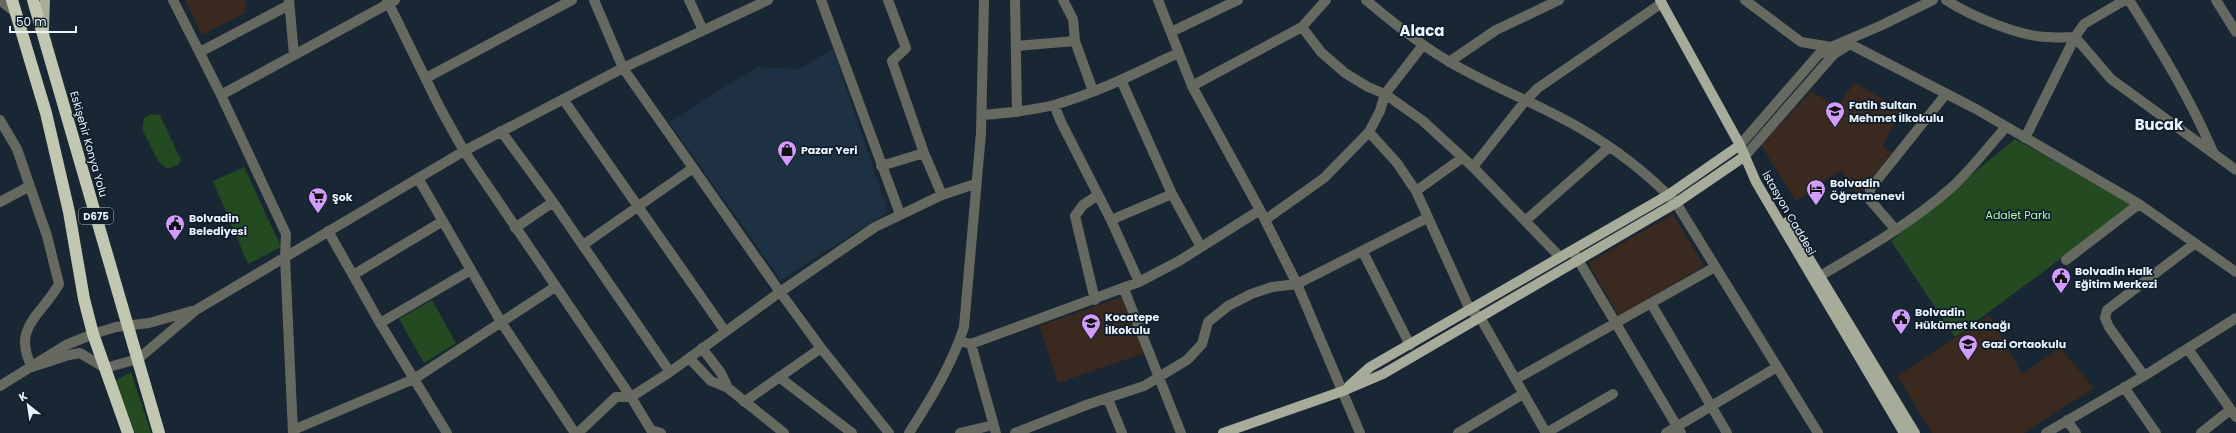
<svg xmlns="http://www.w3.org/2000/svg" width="2236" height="433" viewBox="0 0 2236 433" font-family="Poppins,sans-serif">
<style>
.built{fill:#1e3143}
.education{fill:#39291e}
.green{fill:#244a22}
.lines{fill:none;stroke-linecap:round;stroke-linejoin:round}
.minor{stroke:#666960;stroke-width:10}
.major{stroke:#a7ac9a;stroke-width:10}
.highway{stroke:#c1c7b1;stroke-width:12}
.labels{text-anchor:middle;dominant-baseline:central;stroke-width:3.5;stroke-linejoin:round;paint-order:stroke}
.shield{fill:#101d2a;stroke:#a9b3bd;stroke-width:1}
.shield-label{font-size:10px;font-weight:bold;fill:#eaf3fc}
.poi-label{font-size:11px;font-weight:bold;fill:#eaf3fc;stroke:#101d2a;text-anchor:start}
.street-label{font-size:11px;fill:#eaf3fc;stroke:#101d2a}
.park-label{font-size:11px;fill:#adfca6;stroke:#101d2a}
.district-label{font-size:15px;font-weight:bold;fill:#eaf3fc;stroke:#101d2a}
</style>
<rect width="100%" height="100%" fill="#192734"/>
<!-- built -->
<path class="built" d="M833,49L888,212L781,280L669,122L757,67L799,69Z"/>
<!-- education -->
<path class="education" d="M185,0H245V13L202,35Z
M1854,82L1902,111L1882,146L1892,153L1857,196L1841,170L1796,201L1761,145L1811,91L1838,107Z
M1673,214L1704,266L1619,316L1588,263Z
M1122,297L1145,353L1058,383L1039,326Z
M1989,315L2022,374L2060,348L2094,388L2024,433H1932L1897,376Z"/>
<!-- green -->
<path class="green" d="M152,114L160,115L181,160L178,165L167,169L158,161L142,129L144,118Z
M2015,139L2133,205L1955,337L1891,241Z
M244,167L281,247L248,264L213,181Z
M432,300L456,343L424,363L399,319Z
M131,372L151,433H135L115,381Z"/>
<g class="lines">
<!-- minor -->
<path class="minor" d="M0,0L15,12
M173,0L221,95L286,234L285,257L293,433
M289,0L294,55
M387,0L440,108L464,151L631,397L651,430L661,433
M594,0L623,68L780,292L821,348L889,433
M689,0L703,30
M821,0L900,214
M888,0L906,48L892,61L924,153L942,195
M1015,0L1017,112
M1063,0L1073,19L1075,41L1093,91
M1158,0L1192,86L1260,210L1297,284L1360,433
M1366,0C1392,22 1419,44 1448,61C1490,86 1536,103 1578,127C1613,147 1648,174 1676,203L1818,433
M1745,0L1801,42L1831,47L1850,44L1976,109L2139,204L2236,272
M1946,0C1971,16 2018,36 2047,37C2057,38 2066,37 2075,37L2111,79L2236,170
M2129,0C2160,49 2190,98 2213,152
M2216,0L2236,32
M1302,27L1321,52L1345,73L1368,87L1385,94L1423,121L1473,167L1560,257
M1171,32L1238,0
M1016,46L1075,41
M200,52L289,5
M1449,62L1496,30L1559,0
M426,78L572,0
M1121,80L1172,194L1201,247
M1192,86L1302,27L1326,0
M221,95L395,0
M563,99L725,331
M1054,105L1061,122L1111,220L1139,282
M982,115C1006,113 1031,111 1054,105C1097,93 1138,72 1178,53
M0,120L17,149L47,236L59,284C42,315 11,327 32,367
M501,131L553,202L670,372
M1369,132L1397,163L1416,191L1470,310L1480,317L1546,433
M2025,138L2075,37L2084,24L2125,0
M1740,145L1818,55L1831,47L1880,26L1933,0
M1745,156L1834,54L1847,46
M881,166L924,153
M1473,167L1525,101L1538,88L1662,3
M418,178L501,322L575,433
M1416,191L1462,158
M0,202L28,187
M1111,220L1172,194
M1265,220L1324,178L1369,132L1380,111L1385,94L1423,45
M1525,221L1608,148
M515,228L553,202
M1896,230L1870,200V189L1946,94
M328,231L380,323L447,433
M583,245L693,168
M1363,252L1410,345
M1574,253L1681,433
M2066,260L2139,204
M353,275L443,221
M1820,276C1866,249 1911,223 1951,188C1971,170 1988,147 2006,127
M1124,289L1181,433
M1095,300L1075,216L1083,205L1098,195
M1652,305L1727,433
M380,323L471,270
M960,341L971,344L1139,282L1179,261L1260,210
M971,344L996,433
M702,348L721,373L728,388
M2188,349L2236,417
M689,358L711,381L728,388L784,433
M32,367L69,355L80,353L105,368L138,359L196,310L464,151L623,68L768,0
M2144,376L2109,327L2105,318L2107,310L2194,244
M779,377L852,433
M1516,379L1715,267
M0,386L66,345L93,334L116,327L149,323L192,311
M2124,387L2156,433
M1108,399L1122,433
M744,402L821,348
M2067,420L2076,433
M293,430L414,379L555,287
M578,433L616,397H631L670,372L780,292L875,227L942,195L975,184
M909,433C930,400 952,365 964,327L981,133L984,0
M960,433L993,425
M1015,433L1089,404L1144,386L1187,360L1202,344L1208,322L1228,306L1251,294L1272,287L1297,284L1427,218
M1458,433L1523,394
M1546,433L1613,394
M1666,433L1777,367
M2046,433L2144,376L2236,318
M2201,433L2230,410"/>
<!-- major -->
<path class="major" d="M1660,0L1740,145L1756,182L1904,433
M44,30L45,0
M1787,222L1915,433
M1349,386L1370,367L1668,195L1740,145
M1223,433L1343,391L1383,374L1676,203L1745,156"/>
<!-- highway -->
<path class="highway" d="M12,0L46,113L69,212L84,299L93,334L128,433
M33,0L159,433"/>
</g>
<!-- icons -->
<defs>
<g id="school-pin" transform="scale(1)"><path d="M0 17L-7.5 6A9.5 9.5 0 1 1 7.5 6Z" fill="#d29cfd" stroke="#101d2a"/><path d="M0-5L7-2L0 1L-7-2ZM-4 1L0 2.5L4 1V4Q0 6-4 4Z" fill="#111"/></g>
<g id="shop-pin" transform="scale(1)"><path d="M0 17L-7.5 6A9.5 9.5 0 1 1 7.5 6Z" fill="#d29cfd" stroke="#101d2a"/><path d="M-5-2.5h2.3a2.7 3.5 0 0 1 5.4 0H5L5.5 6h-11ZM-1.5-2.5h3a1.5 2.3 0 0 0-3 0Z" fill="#111"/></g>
<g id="hotel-pin" transform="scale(1)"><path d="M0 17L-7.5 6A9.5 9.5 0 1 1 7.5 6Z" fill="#d29cfd" stroke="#101d2a"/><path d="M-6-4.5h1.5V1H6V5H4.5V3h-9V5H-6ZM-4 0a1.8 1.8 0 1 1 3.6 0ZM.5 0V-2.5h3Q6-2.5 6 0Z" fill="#111"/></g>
<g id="supermarket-pin" transform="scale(1)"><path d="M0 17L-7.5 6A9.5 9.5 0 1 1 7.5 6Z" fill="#d29cfd" stroke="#101d2a"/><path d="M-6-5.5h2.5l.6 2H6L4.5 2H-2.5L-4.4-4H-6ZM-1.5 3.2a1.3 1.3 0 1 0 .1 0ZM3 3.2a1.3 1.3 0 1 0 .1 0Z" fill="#111"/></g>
<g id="civic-pin" transform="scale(1)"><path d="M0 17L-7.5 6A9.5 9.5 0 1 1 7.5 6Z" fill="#d29cfd" stroke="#101d2a"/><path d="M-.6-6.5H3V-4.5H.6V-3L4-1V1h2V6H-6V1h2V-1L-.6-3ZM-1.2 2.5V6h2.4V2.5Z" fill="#111"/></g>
</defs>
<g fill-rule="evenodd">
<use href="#school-pin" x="1835" y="111"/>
<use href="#shop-pin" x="787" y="150"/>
<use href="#hotel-pin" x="1816" y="189"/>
<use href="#supermarket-pin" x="318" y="197"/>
<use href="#civic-pin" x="175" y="224"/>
<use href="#civic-pin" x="2061" y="277"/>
<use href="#civic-pin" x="1901" y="318"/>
<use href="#school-pin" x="1091" y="323"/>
<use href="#school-pin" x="1968" y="344"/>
</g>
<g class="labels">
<!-- shield labels -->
<rect class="shield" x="79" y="208" width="34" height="16" rx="3"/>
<g class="shield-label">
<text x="96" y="216">D675</text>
</g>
<!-- poi labels -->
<g class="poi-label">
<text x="1849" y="105">Fatih Sultan<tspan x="1849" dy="13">Mehmet İlkokulu</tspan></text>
<text x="801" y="150">Pazar Yeri</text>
<text x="1830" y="183">Bolvadin<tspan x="1830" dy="13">Öğretmenevi</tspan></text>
<text x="332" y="197">Şok</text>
<text x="189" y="218">Bolvadin<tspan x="189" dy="13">Belediyesi</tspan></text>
<text x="2075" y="271">Bolvadin Halk<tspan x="2075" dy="13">Eğitim Merkezi</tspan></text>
<text x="1915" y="312">Bolvadin<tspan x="1915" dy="13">Hükümet Konağı</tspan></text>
<text x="1105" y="317">Kocatepe<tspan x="1105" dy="13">İlkokulu</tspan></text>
<text x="1982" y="344">Gazi Ortaokulu</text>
</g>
<!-- street labels -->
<g class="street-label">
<text transform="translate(89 144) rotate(74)">Eskişehir Konya Yolu</text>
<text transform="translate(1789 213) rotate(60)">İstasyon Caddesi</text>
</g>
<!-- park labels -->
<g class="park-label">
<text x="2018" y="215">Adalet Parkı</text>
</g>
<!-- district labels -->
<g class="district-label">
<text x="1422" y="30">Alaca</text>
<text x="2159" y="124">Bucak</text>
</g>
</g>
<!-- north arrow -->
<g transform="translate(28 405) rotate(330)" stroke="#101d2a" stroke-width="3" paint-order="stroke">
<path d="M0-3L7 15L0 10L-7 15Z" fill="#eaf3fc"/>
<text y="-6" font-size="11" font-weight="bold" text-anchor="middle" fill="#eaf3fc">K</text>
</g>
<!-- scale -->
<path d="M10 26v6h66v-6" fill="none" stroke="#eaf3fc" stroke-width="2"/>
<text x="16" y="26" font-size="12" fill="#eaf3fc" stroke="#101d2a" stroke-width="3" paint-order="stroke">50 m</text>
</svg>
